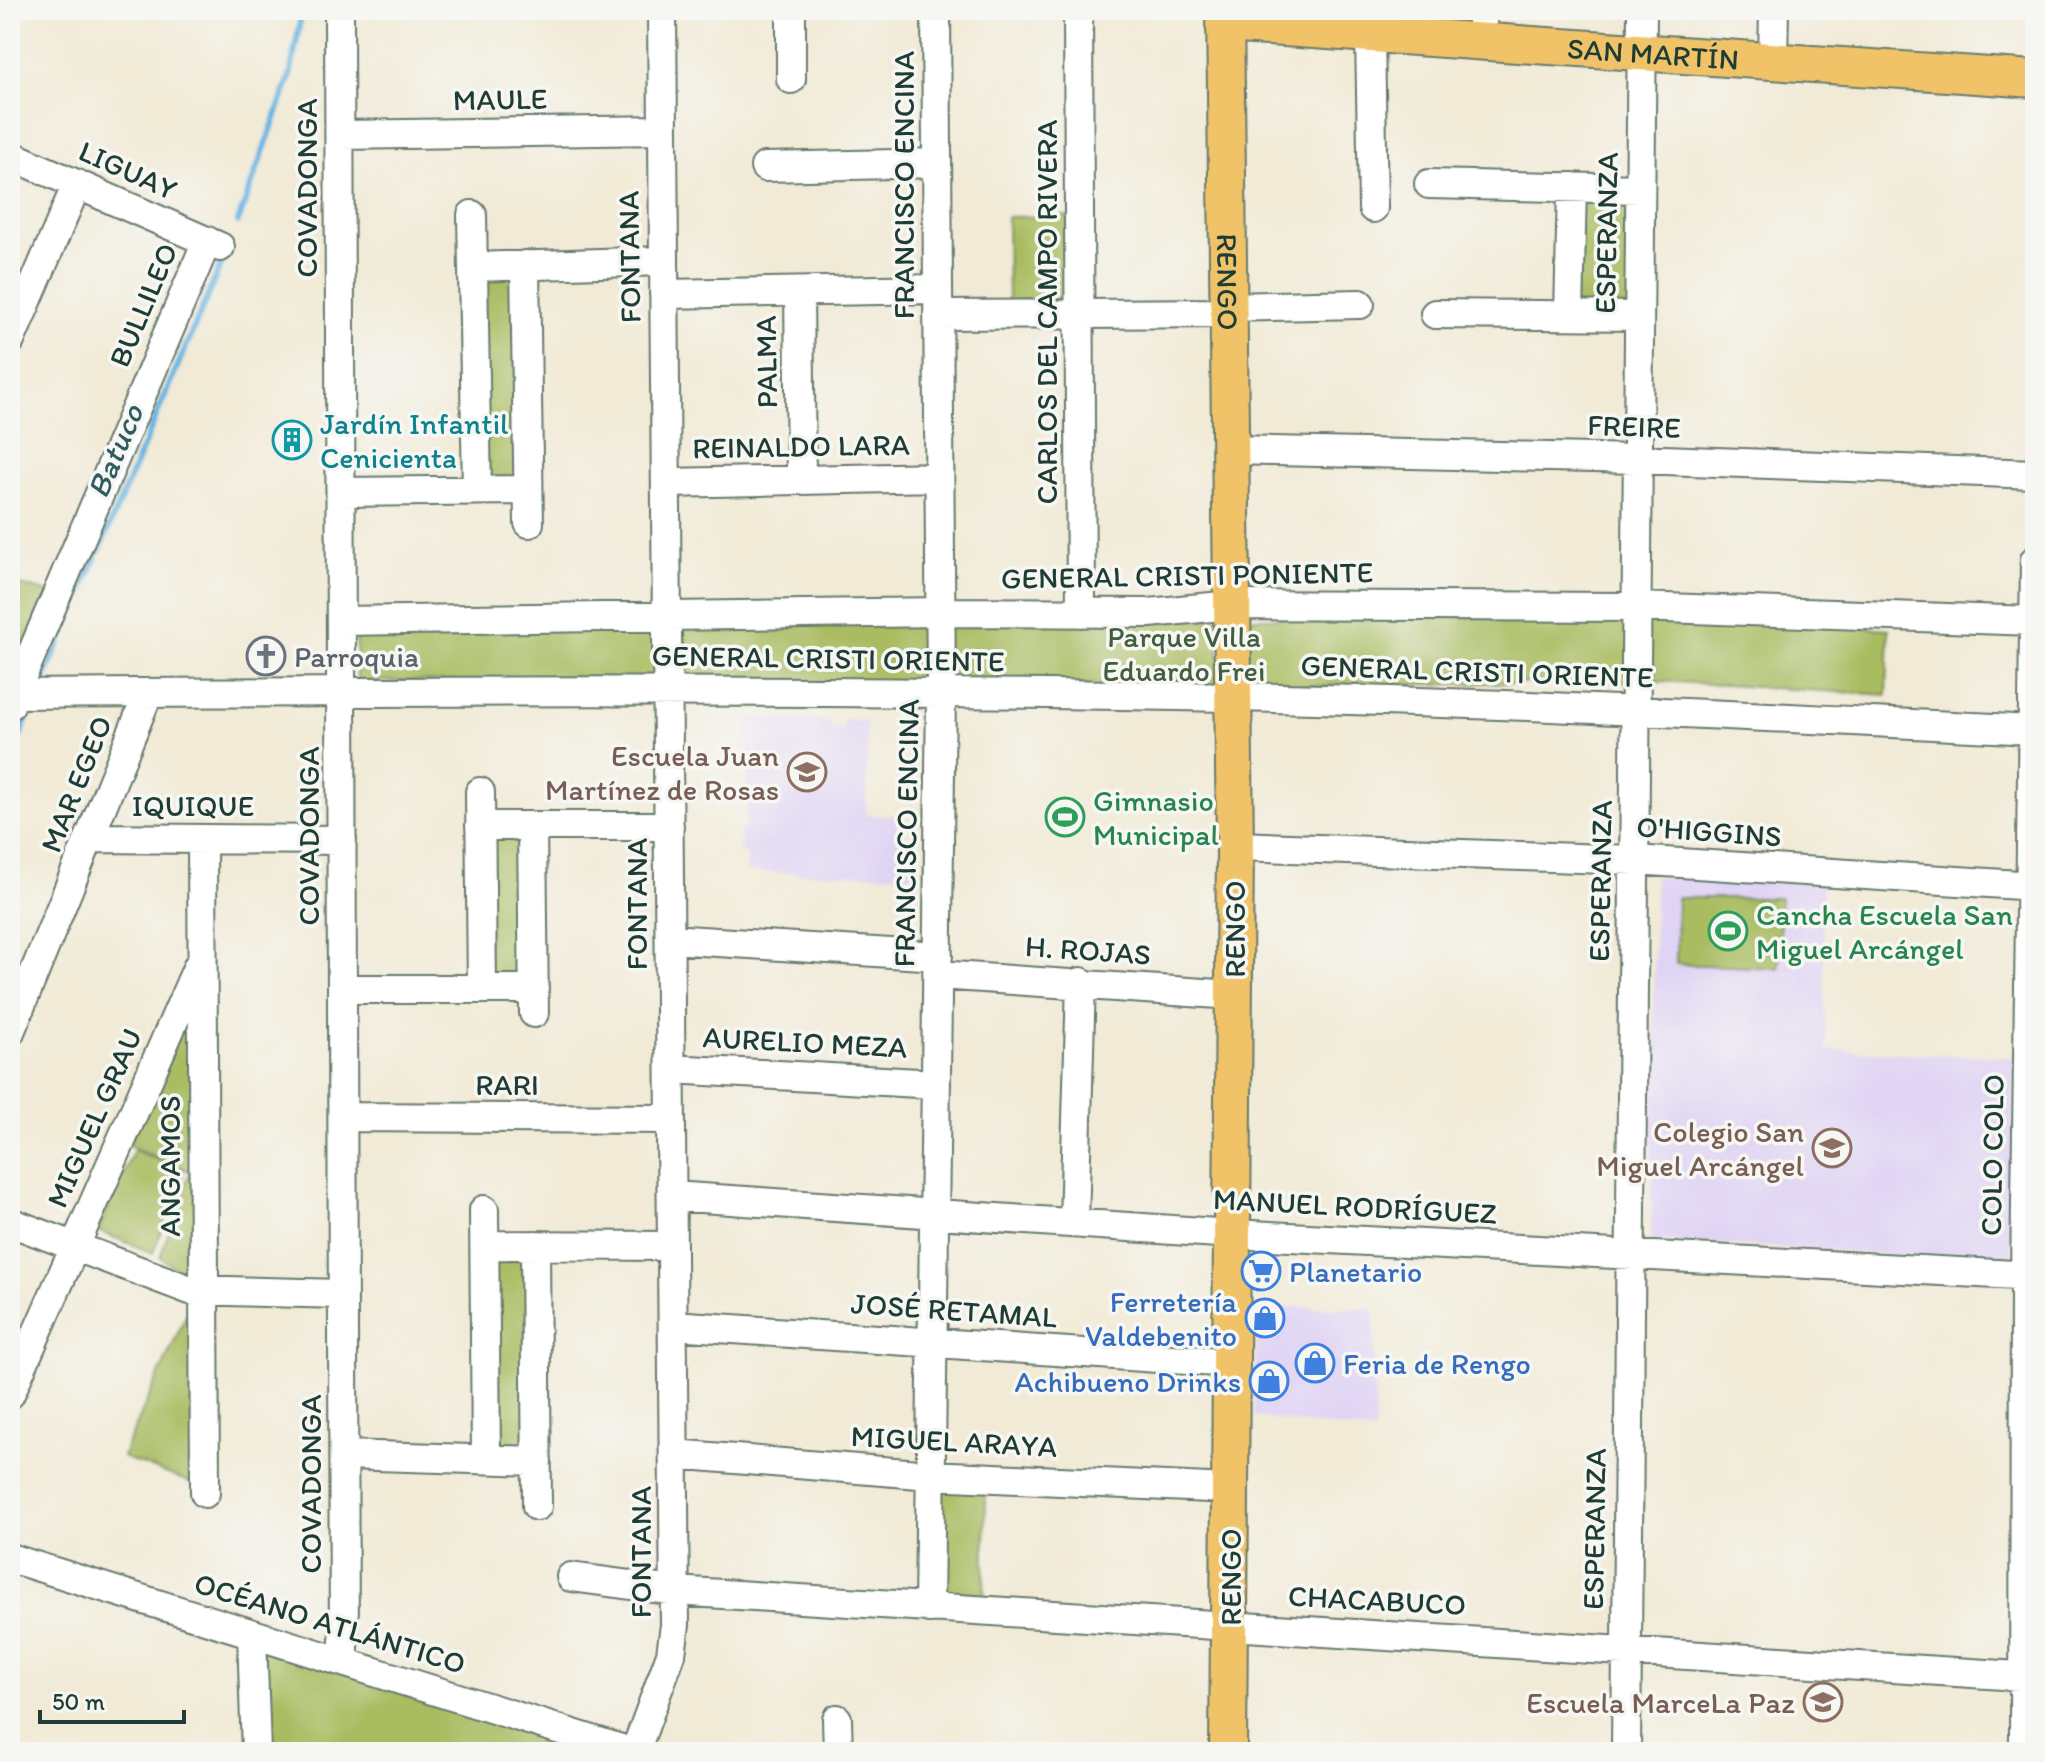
<svg xmlns="http://www.w3.org/2000/svg" width="2045" height="1762" viewBox="0 0 2045 1762" font-family="Itim,sans-serif">
<style>
.built{fill:#e0d4f4}
.green{fill:#a9bc60;stroke:#647c4a;stroke-width:2}
.lines{fill:none;stroke-linecap:round;stroke-linejoin:round}
.stream{stroke:#69b5e2;stroke-width:6}
.minor-casing{stroke:#687a6d;stroke-width:32}
.major-casing{stroke:#687a6d;stroke-width:40}
.minor{stroke:#fff;stroke-width:28}
.major{stroke:#f1c369;stroke-width:36}
.labels{text-anchor:middle;dominant-baseline:central;stroke-width:7;stroke-linejoin:round;paint-order:stroke}
.street-label{font-size:30px;fill:#1f3d34;stroke:#f6f6f2}
.culture-label{font-size:30px;fill:#0d838f;stroke:#f6f6f2;text-anchor:start}
.park-label{font-size:30px;fill:#425d3f;stroke:#f6f6f2}
.worship-label{font-size:30px;fill:#5b616d;stroke:#f6f6f2;text-anchor:start}
.education-label{font-size:30px;fill:#785e54;stroke:#f6f6f2;text-anchor:end}
.leisure-label{font-size:30px;fill:#27864d;stroke:#f6f6f2;text-anchor:start}
.shop-label{font-size:30px;fill:#366cbe;stroke:#f6f6f2;text-anchor:start}
.water-label{font-size:32px;font-style:italic;fill:#325b60;stroke:#f6f6f2}
</style>
<rect width="100%" height="100%" fill="#f6f6f2"/>
<filter id="ink" filterUnits="userSpaceOnUse"><feTurbulence type="fractalNoise" baseFrequency=".0125" numOctaves="2"/><feDisplacementMap in="SourceGraphic" scale="16" xChannelSelector="R" yChannelSelector="G"/><feConvolveMatrix kernelMatrix="1 2 1 2 8 2 1 2 1" color-interpolation-filters="sRGB"/></filter>
<filter id="wash" filterUnits="userSpaceOnUse"><feTurbulence type="fractalNoise" baseFrequency=".006" numOctaves="4" result="noise"/><feDisplacementMap in="SourceGraphic" scale="32" xChannelSelector="R" yChannelSelector="G"/><feGaussianBlur stdDeviation="1.8" result="paint"/><feColorMatrix in="noise" values="0 0 0 0 0 0 0 0 0 0 0 0 0 0 0 0 0 1.4 0 .05"/><feComposite in="paint" operator="in"/></filter>
<g filter="url(#wash)">
<rect width="100%" height="100%" fill="#f1ead6"/>
<!-- built -->
<path class="built" d="M748,718L830,720V728L842,729L843,720L867,721L866,815L897,816V839L917,840L916,875L746,872L747,854L740,853V829H746Z
M1655,877L1822,883L1826,1050L2014,1057L2011,1262L1651,1240Z
M1257,1306L1374,1309L1375,1432L1254,1417Z"/>
<!-- green -->
<path class="green" d="M1576,192H1636L1635,313L1573,310Z
M1068,216L1070,301L1008,302L1007,217Z
M480,273H520L524,485L481,486Z
M95,524L104,529L35,687H25Z
M10,582L49,593L10,676Z
M1659,616L1889,629L1887,695L1660,681L1241,687L1243,618Z
M1219,619V686L357,681L356,629Z
M487,834H526L527,983L488,981Z
M1677,898H1780L1779,968L1676,964Z
M198,981L199,1284L160,1257L190,1171L128,1145Z
M134,1150L184,1171L153,1253L98,1231Z
M493,1250L527,1252L531,1452L493,1450Z
M192,1302L197,1485L122,1457Z
M941,1483L986,1488L984,1601L937,1599Z
M261,1645L605,1748L262,1752Z"/>
<g class="lines">
<!-- stream -->
<path class="stream" d="M238,222L290,77L302,10
M44,679L225,255
M10,759L31,709"/>
</g>
</g>
<g filter="url(#ink)">
<g class="lines">
<!-- minor casing -->
<g class="minor-casing">
<path id="minor" d="M339,10L344,1662
M1078,10L1081,613
M1370,34L1373,208
M1482,41V10
M1773,61L1774,10
M791,79V10
M340,135L662,130
M10,155L220,247
M765,167L937,163
M1429,184L1640,189
M472,215L477,490
M525,265L529,523
M473,267L663,261
M799,292L801,480
M664,294L937,289
M1228,307L1360,304
M1435,314L1639,316
M938,315L1228,313
M1569,315L1572,187
M10,341L77,184
M1230,450L1638,459L2035,474
M666,483L939,477
M341,492L528,490
M341,621L939,612L1149,613L1232,605L1636,607L2034,621
M10,694C417,691 824,689 1230,697C1498,702 1766,717 2033,730
M10,705L207,241
M480,792L482,989
M480,826H669
M532,826L534,1013
M92,838L342,840
M202,839L205,1493
M1235,846L1634,860L2035,886
M670,939L938,956
M938,975L1234,995
M342,989H534
M10,1032L148,694
M671,1069L936,1084
M343,1117L671,1119
M672,1196L1232,1234L2035,1276
M484,1210L486,1459
M10,1222L190,1290L343,1294
M1074,1223L1081,982
M485,1245L672,1246
M535,1245L537,1506
M673,1325L1231,1363
M10,1394L198,966
M674,1454L931,1475L1230,1489
M344,1455L537,1461
M10,1558L631,1752
M571,1577L675,1591L2035,1677
M929,1608L941,694L936,10
M252,1635L256,1752
M837,1719L838,1752
M635,1752L671,1654L675,1625L662,10
M1626,1752L1642,10
M2024,1752L2025,1275L2035,560"/>
</g>
<!-- major casing -->
<g class="major-casing">
<g id="major">
<path id="s1" d="M1225,10L1235,846L1228,1752"/>
<path id="s2" d="M1224,24L2035,79"/>
</g>
</g>
<!-- minor -->
<use href="#minor" class="minor"/>
<!-- major -->
<use href="#major" class="major"/>
</g>
</g>
<!-- icons -->
<defs>
<g id="building-ring" transform="scale(2)"><circle r="9.5" fill="#f6f6f2" stroke="#0f9aa8" stroke-width="1.5"/><path d="M-4-6H4V6H1V3H-1V6H-4ZM-2.5-4.3h1.7v1.8h-1.7ZM.8-4.3h1.7v1.8H.8ZM-2.5-1h1.7V.8h-1.7ZM.8-1h1.7V.8H.8Z" fill="#0f9aa8"/></g>
<g id="church-ring" transform="scale(2)"><circle r="9.5" fill="#f6f6f2" stroke="#6b7280" stroke-width="1.5"/><path d="M-1.2-6h2.4v3.5h3.3v2.4h-3.3V6h-2.4V-.1h-3.3v-2.4h3.3Z" fill="#6b7280"/></g>
<g id="school-ring" transform="scale(2)"><circle r="9.5" fill="#f6f6f2" stroke="#8d6e63" stroke-width="1.5"/><path d="M0-5L7-2L0 1L-7-2ZM-4 1L0 2.5L4 1V4Q0 6-4 4Z" fill="#8d6e63"/></g>
<g id="stadium-ring" transform="scale(2)"><circle r="9.5" fill="#f6f6f2" stroke="#2e9e5b" stroke-width="1.5"/><path d="M0-5a6.5 5 0 1 0 0 10a6.5 5 0 1 0 0-10ZM-3.5-1.8h7v3.6h-7Z" fill="#2e9e5b"/></g>
<g id="supermarket-ring" transform="scale(2)"><circle r="9.5" fill="#f6f6f2" stroke="#3f7fe0" stroke-width="1.5"/><path d="M-6-5.5h2.5l.6 2H6L4.5 2H-2.5L-4.4-4H-6ZM-1.5 3.2a1.3 1.3 0 1 0 .1 0ZM3 3.2a1.3 1.3 0 1 0 .1 0Z" fill="#3f7fe0"/></g>
<g id="shop-ring" transform="scale(2)"><circle r="9.5" fill="#f6f6f2" stroke="#3f7fe0" stroke-width="1.5"/><path d="M-5-2.5h2.3a2.7 3.5 0 0 1 5.4 0H5L5.5 6h-11ZM-1.5-2.5h3a1.5 2.3 0 0 0-3 0Z" fill="#3f7fe0"/></g>
</defs>
<g fill-rule="evenodd">
<use href="#building-ring" x="292" y="440"/>
<use href="#church-ring" x="266" y="656"/>
<use href="#school-ring" x="807" y="772"/>
<use href="#stadium-ring" x="1065" y="817"/>
<use href="#stadium-ring" x="1728" y="931"/>
<use href="#school-ring" x="1832" y="1148"/>
<use href="#supermarket-ring" x="1261" y="1271"/>
<use href="#shop-ring" x="1265" y="1318"/>
<use href="#shop-ring" x="1315" y="1363"/>
<use href="#shop-ring" x="1269" y="1381"/>
<use href="#school-ring" x="1823" y="1702"/>
</g>
<g class="labels">
<!-- street labels -->
<g class="street-label">
<text stroke="none"><textPath href="#s2" startOffset="430">SAN MARTÍN</textPath></text>
<text transform="translate(500 99) rotate(-1)">MAULE</text>
<text transform="translate(128 170) rotate(24)">LIGUAY</text>
<text transform="translate(903 185) rotate(-90)">FRANCISCO ENCINA</text>
<text transform="translate(306 188) rotate(-90)">COVADONGA</text>
<text transform="translate(1606 233) rotate(-89)">ESPERANZA</text>
<text transform="translate(629 257) rotate(-91)">FONTANA</text>
<text stroke="none"><textPath href="#s1" startOffset="272">RENGO</textPath></text>
<text transform="translate(143 305) rotate(-67)">BULLILEO</text>
<text transform="translate(1046 312) rotate(-90)">CARLOS DEL CAMPO RIVERA</text>
<text transform="translate(766 362) rotate(-91)">PALMA</text>
<text transform="translate(1634 426) rotate(2)">FREIRE</text>
<text transform="translate(801 446) rotate(-1)">REINALDO LARA</text>
<text transform="translate(1187 575) rotate(-1)">GENERAL CRISTI PONIENTE</text>
<text transform="translate(828 658) rotate(1)">GENERAL CRISTI ORIENTE</text>
<text transform="translate(1477 671) rotate(2)">GENERAL CRISTI ORIENTE</text>
<text transform="translate(76 784) rotate(-68)">MAR EGEO</text>
<text x="193" y="805">IQUIQUE</text>
<text transform="translate(1709 831) rotate(4)">O'HIGGINS</text>
<text transform="translate(906 833) rotate(-89)">FRANCISCO ENCINA</text>
<text transform="translate(308 836) rotate(-90)">COVADONGA</text>
<text transform="translate(1600 881) rotate(-89)">ESPERANZA</text>
<text transform="translate(636 904) rotate(-90)">FONTANA</text>
<text transform="translate(1234 929) rotate(-90)">RENGO</text>
<text transform="translate(1088 950) rotate(4)">H. ROJAS</text>
<text transform="translate(805 1042) rotate(3)">AURELIO MEZA</text>
<text x="507" y="1084">RARI</text>
<text transform="translate(94 1118) rotate(-66)">MIGUEL GRAU</text>
<text transform="translate(1992 1155) rotate(-89)">COLO COLO</text>
<text transform="translate(169 1166) rotate(-90)">ANGAMOS</text>
<text transform="translate(1355 1206) rotate(3)">MANUEL RODRÍGUEZ</text>
<text transform="translate(954 1310) rotate(4)">JOSÉ RETAMAL</text>
<text transform="translate(954 1441) rotate(3)">MIGUEL ARAYA</text>
<text transform="translate(310 1484) rotate(-90)">COVADONGA</text>
<text transform="translate(1594 1529) rotate(-89)">ESPERANZA</text>
<text transform="translate(640 1552) rotate(-90)">FONTANA</text>
<text transform="translate(1230 1577) rotate(-90)">RENGO</text>
<text transform="translate(1377 1600) rotate(3)">CHACABUCO</text>
<text transform="translate(330 1623) rotate(17)">OCÉANO ATLÁNTICO</text>
</g>
<!-- culture labels -->
<g class="culture-label">
<text x="320" y="423">Jardín Infantil<tspan x="320" dy="34">Cenicienta</tspan></text>
</g>
<!-- park labels -->
<g class="park-label">
<text x="1184" y="636">Parque Villa<tspan x="1184" dy="34">Eduardo Frei</tspan></text>
</g>
<!-- worship labels -->
<g class="worship-label">
<text x="294" y="656">Parroquia</text>
</g>
<!-- education labels -->
<g class="education-label">
<text x="779" y="755">Escuela Juan<tspan x="779" dy="34">Martínez de Rosas</tspan></text>
<text x="1804" y="1131">Colegio San<tspan x="1804" dy="34">Miguel Arcángel</tspan></text>
<text x="1795" y="1702">Escuela MarceLa Paz</text>
</g>
<!-- leisure labels -->
<g class="leisure-label">
<text x="1093" y="800">Gimnasio<tspan x="1093" dy="34">Municipal</tspan></text>
<text x="1756" y="914">Cancha Escuela San<tspan x="1756" dy="34">Miguel Arcángel</tspan></text>
</g>
<!-- shop labels -->
<g class="shop-label">
<text x="1289" y="1271">Planetario</text>
<text x="1237" y="1301" text-anchor="end">Ferretería<tspan x="1237" dy="34">Valdebenito</tspan></text>
<text x="1343" y="1363">Feria de Rengo</text>
<text x="1241" y="1381" text-anchor="end">Achibueno Drinks</text>
</g>
<!-- water labels -->
<g class="water-label">
<text transform="translate(115 451) rotate(-67)">Batuco</text>
</g>
</g>
<!-- margin -->
<rect width="2045" height="1762" fill="none" stroke="#f6f6f2" stroke-width="40"/>
<!-- scale -->
<path d="M40 1710v12h144v-12" fill="none" stroke="#1f3d34" stroke-width="4"/>
<text x="52" y="1710" font-size="24" fill="#1f3d34" stroke="#f6f6f2" stroke-width="6" paint-order="stroke">50 m</text>
</svg>
